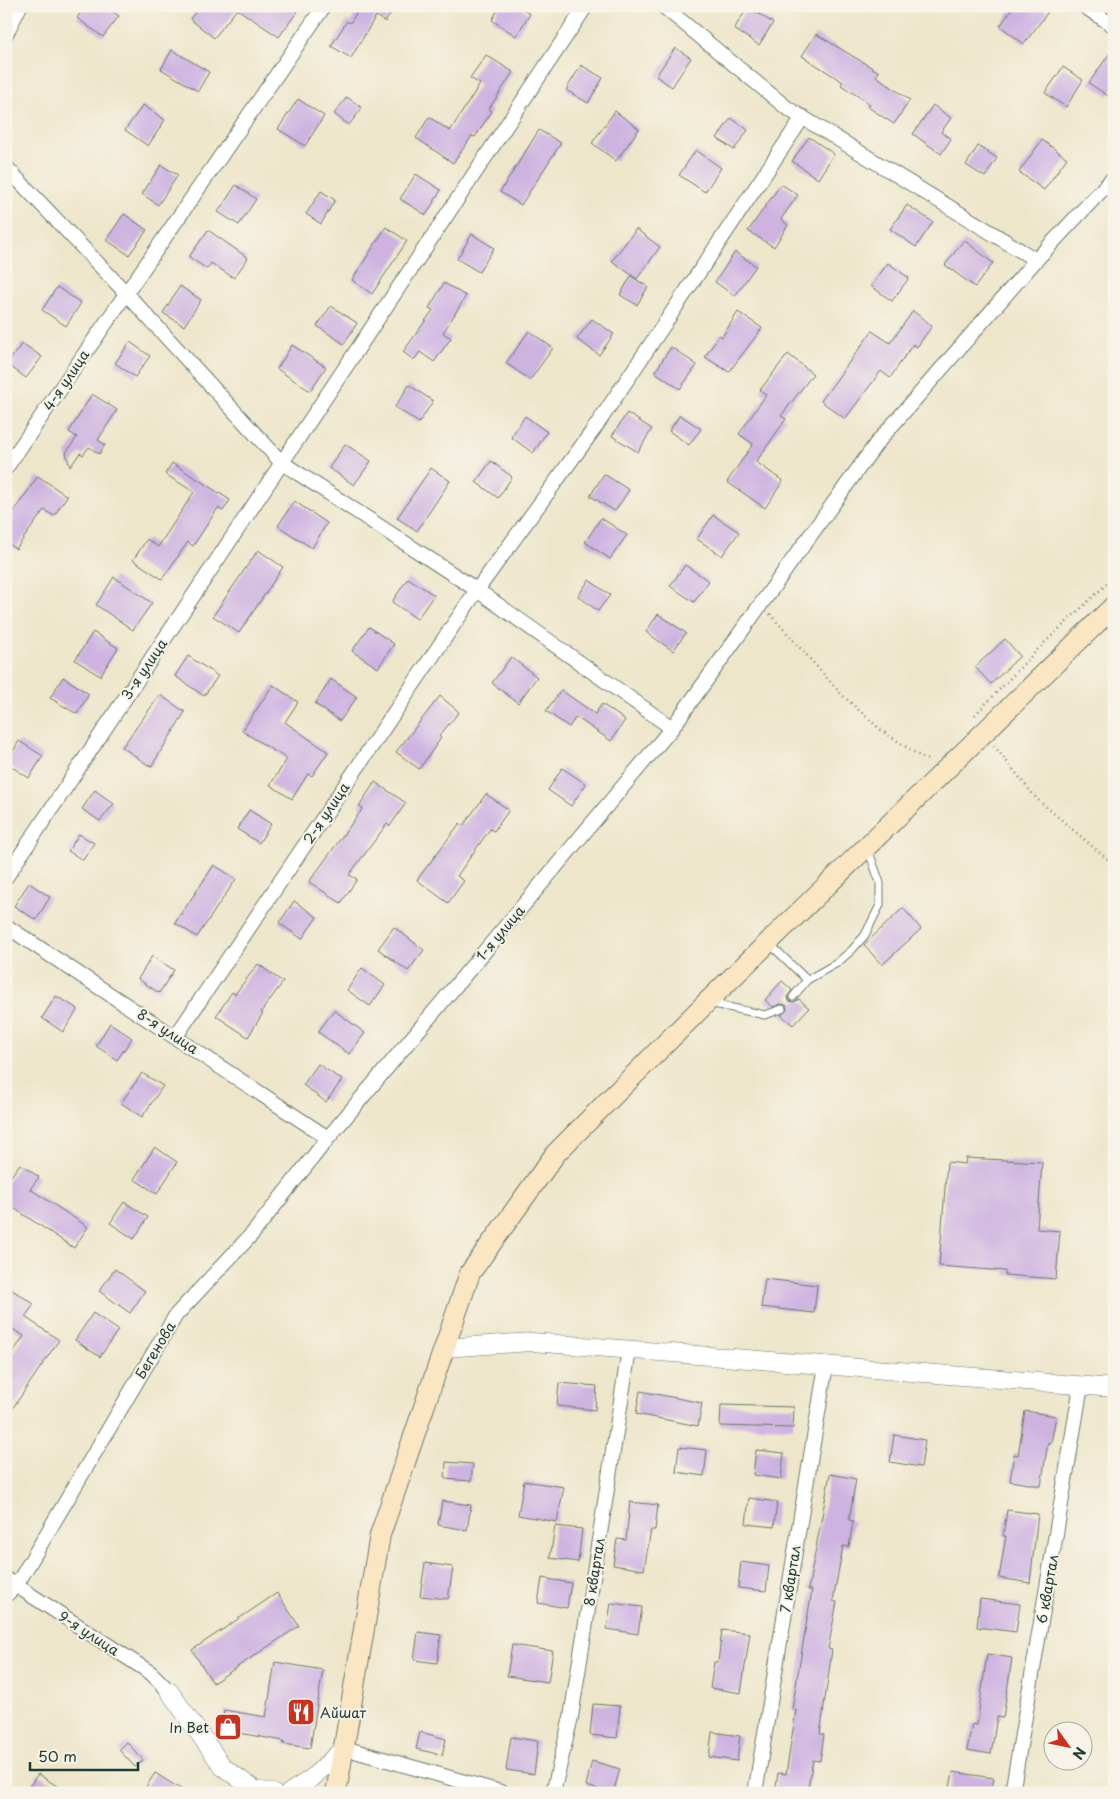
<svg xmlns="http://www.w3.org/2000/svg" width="1120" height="1799" viewBox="0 0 1120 1799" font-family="'Playpen Sans',sans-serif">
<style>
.building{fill:#ceb3e1}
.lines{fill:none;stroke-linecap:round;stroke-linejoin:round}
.service-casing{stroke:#677869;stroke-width:9}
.minor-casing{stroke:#677869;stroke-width:16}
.tertiary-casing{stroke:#677869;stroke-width:19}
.secondary-casing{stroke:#677869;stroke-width:22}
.path{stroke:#677869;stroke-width:2.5;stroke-dasharray:1 4;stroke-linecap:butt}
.service{stroke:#fff;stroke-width:7}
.minor{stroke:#fff;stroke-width:14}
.tertiary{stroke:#fff;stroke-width:18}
.secondary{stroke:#fbe6c4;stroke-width:20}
.labels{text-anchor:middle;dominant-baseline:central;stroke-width:4;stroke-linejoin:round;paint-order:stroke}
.street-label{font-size:14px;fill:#1f3d34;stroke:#f7f3e8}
.poi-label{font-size:14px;fill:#1f3d34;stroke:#f7f3e8;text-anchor:start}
</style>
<rect width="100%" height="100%" fill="#f7f3e8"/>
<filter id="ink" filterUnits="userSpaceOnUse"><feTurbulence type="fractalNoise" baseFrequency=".02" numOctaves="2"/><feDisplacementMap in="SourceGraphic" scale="10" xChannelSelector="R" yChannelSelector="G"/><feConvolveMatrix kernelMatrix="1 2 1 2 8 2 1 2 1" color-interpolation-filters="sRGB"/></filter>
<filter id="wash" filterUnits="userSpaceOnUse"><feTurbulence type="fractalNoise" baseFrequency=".0096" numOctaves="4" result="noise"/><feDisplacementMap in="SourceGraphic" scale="20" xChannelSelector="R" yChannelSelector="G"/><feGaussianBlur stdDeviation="1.12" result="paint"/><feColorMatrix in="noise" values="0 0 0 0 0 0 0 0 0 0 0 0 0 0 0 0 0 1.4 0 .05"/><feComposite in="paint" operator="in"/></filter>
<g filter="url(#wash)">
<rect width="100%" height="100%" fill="#eee6cb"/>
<g id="blocks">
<!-- building -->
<path class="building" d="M85,6H105L119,16L103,37L77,18Z
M200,6H289L297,12L279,37L237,9L214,38L190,19Z
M361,6H396L385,22L376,16L351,58L331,46L347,21L350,23Z
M500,6H518L530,14L516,36L492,20Z
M1014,6H1040L1048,12L1024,44L1000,26Z
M748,7L773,23L759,45L734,29Z
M816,34L879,72L876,76L910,100L894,124L868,107L870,104L841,85L843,82L802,56Z
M1114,47V88L1108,96L1089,83Z
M675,48L691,58L672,87L656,76Z
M172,50L209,72L198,91L161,69Z
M486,55L513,72L489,109L492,111L475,137L472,136L453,163L416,138L429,117L450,131L480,84L470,78Z
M581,65L603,78L588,103L566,90Z
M1063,67L1083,80L1066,107L1045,93Z
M347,97L362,108L349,125L334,114Z
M298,99L324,116L305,146L278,129Z
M143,105L165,120L148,146L125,130Z
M933,105L951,118L941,132L951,139L941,154L913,134Z
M615,111L639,129L616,161L592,143Z
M731,118L748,130L734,150L717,138Z
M539,130L561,143L521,205L500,192Z
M809,137L834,154L818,179L792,161Z
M1042,140L1067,158L1044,190L1019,172Z
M978,146L997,158L985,177L966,165Z
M696,150L721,168L705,192L679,175Z
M161,165L178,175L158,205L142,194Z
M416,174L441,190L426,215L400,199Z
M781,184L798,195L781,219L788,225L774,247L748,231Z
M236,185L256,199L239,225L218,212Z
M321,191L335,200L321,224L306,214Z
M907,205L933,222L916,247L890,229Z
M124,214L147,230L129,255L106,240Z
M386,227L407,241L372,294L352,280Z
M636,229L660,247L637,279L612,261Z
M208,230L248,258L234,278L211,263L207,269L189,257Z
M472,234L494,248L479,272L457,259Z
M964,240L993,263L975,287L945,265Z
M735,252L756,266L735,296L715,282Z
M888,263L909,278L892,301L871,286Z
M631,276L648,287L637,305L620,295Z
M444,283L466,296L443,333L451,338L434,362L420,352L414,360L403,352L433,310L429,308Z
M180,286L201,300L184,326L163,313Z
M57,287L81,303L66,326L42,310Z
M331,306L357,323L344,344L317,326Z
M913,311L932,326L917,347L913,344L890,378L881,371L845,419L821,401L872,331L890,343Z
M738,312L762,328L729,372L705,357L719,335L722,337Z
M592,319L614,334L599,355L577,339Z
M529,331L553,348L530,380L506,363Z
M130,342L150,356L135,377L115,363Z
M22,343L42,357L26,378L7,364Z
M292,345L326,367L310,391L277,369Z
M671,347L697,365L680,389L655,372Z
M788,354L813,374L781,416L786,419L756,462L783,481L765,508L727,482L753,444L739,434L766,395L760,390Z
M409,385L433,401L419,423L395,407Z
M92,394L117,410L98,440L105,445L99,454L89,447L83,455L80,453L70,467L66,453L77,437L69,432Z
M627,413L652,429L638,452L612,436Z
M680,415L701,429L689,445L669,431Z
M525,416L547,432L533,453L511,437Z
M345,444L371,461L354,485L329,468Z
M491,461L512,477L498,498L476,482Z
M172,463L230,500L223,511L218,508L193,546L188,542L162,579L133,560L147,539L158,547L194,492L165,474Z
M431,468L450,481L417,531L397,518Z
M604,474L629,490L615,511L590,496Z
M38,476L67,496L54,516L44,510L16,549L6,542V523Z
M294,501L327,523L312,548L278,526Z
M713,515L739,532L722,556L697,539Z
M601,518L627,535L610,559L585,542Z
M258,550L283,567L239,633L213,616Z
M685,565L709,581L694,602L670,586Z
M114,577L152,603L133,630L96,605Z
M408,578L434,595L417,619L392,602Z
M589,580L610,595L598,611L578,596Z
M658,614L686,633L673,651L646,632Z
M369,627L394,644L378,668L352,651Z
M93,632L118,648L100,676L75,660Z
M1005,639L1020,656L991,684L975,667Z
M188,656L218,676L204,696L175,676Z
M511,657L537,677L518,703L492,683Z
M63,677L89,694L77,714L50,698Z
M331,679L357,697L340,721L315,704Z
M273,685L298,702L285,722L328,752L312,776L308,774L292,799L270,785L287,759L242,731Z
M561,690L595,714L602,704L625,720L611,741L576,717L569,727L546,711Z
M160,695L185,712L151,767L122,747Z
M440,696L459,712L439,736L441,738L419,769L396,752Z
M19,741L43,756L29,778L6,763Z
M562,768L586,784L571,806L548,790Z
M375,782L406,803L390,826L387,824L349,875L357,879L341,903L309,882L363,808L359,806Z
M95,790L114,804L100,821L82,809Z
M486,794L509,810L494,831L490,829L457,876L464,881L448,903L417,880L460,823L463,826Z
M249,810L271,824L259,843L237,829Z
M79,834L94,843L83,860L68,851Z
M214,865L236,879L197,937L175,923Z
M29,883L50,897L36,920L14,906Z
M294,901L317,917L302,939L279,923Z
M903,908L921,929L882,965L864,945Z
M394,927L424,950L408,971L378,949Z
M152,956L174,970L159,993L138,979Z
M258,964L283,982L261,1012L263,1013L248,1037L216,1016L232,992L235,994Z
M362,968L385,985L370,1006L347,990Z
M782,981L792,990L788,996L789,1001L794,1002L799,999L809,1008L793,1025L781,1015L787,1010L786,1005L781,1004L773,1007L765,1000Z
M56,996L78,1009L63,1032L42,1018Z
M334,1010L365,1033L349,1054L318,1032Z
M110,1023L132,1038L117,1060L96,1046Z
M318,1064L342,1080L326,1102L303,1085Z
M142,1073L163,1086L142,1117L121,1103Z
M155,1147L177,1162L157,1194L134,1179Z
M966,1158L1042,1162L1037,1229L1060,1231L1056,1279L1005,1275V1271L939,1266L947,1162L965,1164Z
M20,1164L39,1177L30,1189L88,1227L74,1248L6,1203V1183Z
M124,1202L148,1217L134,1239L110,1223Z
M115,1269L145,1291L130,1313L99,1291Z
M765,1279L817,1285L814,1313L761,1307Z
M6,1286L34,1304L25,1317L59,1340L6,1418V1363L24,1336L6,1325Z
M93,1313L118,1330L100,1357L75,1340Z
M559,1383L597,1386L595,1410L557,1406Z
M640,1391L702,1403L698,1426L636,1414Z
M721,1405L794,1407L793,1428L720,1426Z
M1025,1411L1056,1416L1051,1443L1048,1442L1041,1486L1010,1481L1014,1454L1018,1455Z
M894,1435L925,1440L921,1467L890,1462Z
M679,1447L707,1450L704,1476L676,1472Z
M756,1450L784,1453L781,1479L753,1475Z
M446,1462L473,1464L471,1481L445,1479Z
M830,1474L856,1479L849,1520L853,1521L849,1547L843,1546L833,1601L837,1602L828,1649L832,1650L820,1734L824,1735L820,1761L813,1760L807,1793H775L778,1773L786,1774L796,1710L792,1709L812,1590H808Z
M524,1481L564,1487L557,1522L518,1515Z
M749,1498L777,1502L774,1527L746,1524Z
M442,1501L471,1505L467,1530L438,1525Z
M630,1502L658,1505L655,1530H651L644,1570L613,1565L617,1539L626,1540Z
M1007,1510L1038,1514L1030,1583L999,1578L1006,1536H1003Z
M555,1526L582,1529L578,1562L550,1558Z
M741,1562L769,1566L766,1591L738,1588Z
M425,1563L453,1567L448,1599L420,1596Z
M542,1578L571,1583L567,1608L538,1603Z
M277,1593L299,1626L213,1683L192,1650Z
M980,1599L1020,1604L1016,1632L977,1627Z
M611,1603L642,1607L638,1634L607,1629Z
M722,1630L750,1633L741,1693L710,1688L714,1662H718Z
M418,1632L441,1635L437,1663L414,1660Z
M512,1645L553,1651L548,1682L507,1676Z
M987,1654L1012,1658L1003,1718L997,1717L991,1754L967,1750L972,1724L977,1725Z
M275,1662L323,1670L310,1748L283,1744L284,1741L221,1730L224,1710L266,1717Z
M593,1704L620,1706L617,1738L590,1735Z
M420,1732L446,1739L442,1755L416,1749Z
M712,1732L740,1736L737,1761L709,1757Z
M511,1737L538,1741L534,1774L506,1770Z
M127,1742L143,1760L135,1767L119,1750Z
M592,1761L620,1769L613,1793L586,1786Z
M953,1772L994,1778L991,1793H949Z
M155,1773L187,1793H142Z
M38,1774L68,1793H39L29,1787Z"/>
</g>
</g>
<g filter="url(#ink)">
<use href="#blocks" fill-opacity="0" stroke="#677869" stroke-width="1"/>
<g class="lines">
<!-- service casing -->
<g class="service-casing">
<path id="service" d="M770,944L807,980
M793,997L807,980L837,963L852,950L865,935L880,905V883L868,849
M709,1003L765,1015L782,1009"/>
</g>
<!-- minor casing -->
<g class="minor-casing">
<path id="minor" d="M663,6L787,108L1036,260
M1084,6L1114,26
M6,34L20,6
M6,167L125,292L281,462L477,590L672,728
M6,468L324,6
M6,877L586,6
M6,926L328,1138
M176,1036L477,590L594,429L803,117
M6,1579L151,1673L169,1691
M6,1595L16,1586L176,1315L253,1233L328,1138L672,728L876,444L1036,260L1114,177
M344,1748L504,1793
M553,1793L571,1717L629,1350
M755,1793L826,1365
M1012,1793L1081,1386"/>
</g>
<!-- tertiary casing -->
<g class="tertiary-casing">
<path id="tertiary" d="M444,1348L532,1342L1114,1388
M169,1691L223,1767L255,1790L273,1793
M289,1793L312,1778L344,1748"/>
</g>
<!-- secondary casing -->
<g class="secondary-casing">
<path id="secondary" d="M336,1793L380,1535L470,1273L556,1153L707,1002L1114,606"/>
</g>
<!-- path -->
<path class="path" d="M770,614L842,695L881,730L924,759L931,760
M975,715L1039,648L1114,577
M994,746L1037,799L1114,865"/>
<!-- service -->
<use href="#service" class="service"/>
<!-- minor -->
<use href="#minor" class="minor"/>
<!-- tertiary -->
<use href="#tertiary" class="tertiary"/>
<!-- secondary -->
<use href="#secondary" class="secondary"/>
</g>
</g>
<!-- icons -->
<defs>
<g id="restaurant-square" transform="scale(1.4375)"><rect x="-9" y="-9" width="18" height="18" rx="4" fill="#c8321e" stroke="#f7f3e8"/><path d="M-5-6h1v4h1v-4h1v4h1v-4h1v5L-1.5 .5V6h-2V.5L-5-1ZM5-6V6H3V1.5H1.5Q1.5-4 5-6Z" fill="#fff"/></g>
<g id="shop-square" transform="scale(1.4375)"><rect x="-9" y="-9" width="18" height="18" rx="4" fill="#c8321e" stroke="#f7f3e8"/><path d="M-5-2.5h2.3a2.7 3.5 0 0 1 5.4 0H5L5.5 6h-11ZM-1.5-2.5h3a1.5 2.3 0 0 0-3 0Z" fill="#fff"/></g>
</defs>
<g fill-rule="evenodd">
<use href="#restaurant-square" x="301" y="1712"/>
<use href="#shop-square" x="228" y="1727"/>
</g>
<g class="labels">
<!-- street labels -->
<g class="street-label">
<text transform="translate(66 380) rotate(-56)">4-я улица</text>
<text transform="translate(144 669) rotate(-56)">3-я улица</text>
<text transform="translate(326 813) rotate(-56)">2-я улица</text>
<text transform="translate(500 933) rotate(-50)">1-я улица</text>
<text transform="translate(168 1031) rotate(33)">8-я улица</text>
<text transform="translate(155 1350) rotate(-59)">Бегенова</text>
<text transform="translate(594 1572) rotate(-81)">8 квартал</text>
<text transform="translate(790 1579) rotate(-81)">7 квартал</text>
<text transform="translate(1047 1589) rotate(-80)">6 квартал</text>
<text transform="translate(89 1633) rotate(33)">9-я улица</text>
</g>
<!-- poi labels -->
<g class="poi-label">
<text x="320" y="1712">Айшат</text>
<text x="209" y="1727" text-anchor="end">In Bet</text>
</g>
</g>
<!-- margin -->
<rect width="1120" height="1799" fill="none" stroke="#f7f3e8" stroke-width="25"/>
<!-- north arrow -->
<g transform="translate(1068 1746) rotate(123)"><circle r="24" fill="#f7f3e8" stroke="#a1aaa0"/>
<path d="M0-4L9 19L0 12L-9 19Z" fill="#c8321e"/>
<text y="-8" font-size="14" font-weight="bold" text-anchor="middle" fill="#1f3d34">N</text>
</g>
<!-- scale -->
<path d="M30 1762v8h108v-8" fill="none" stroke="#1f3d34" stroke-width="2.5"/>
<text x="38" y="1762" font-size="15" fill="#1f3d34" stroke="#f7f3e8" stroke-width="4" paint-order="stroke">50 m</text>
</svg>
